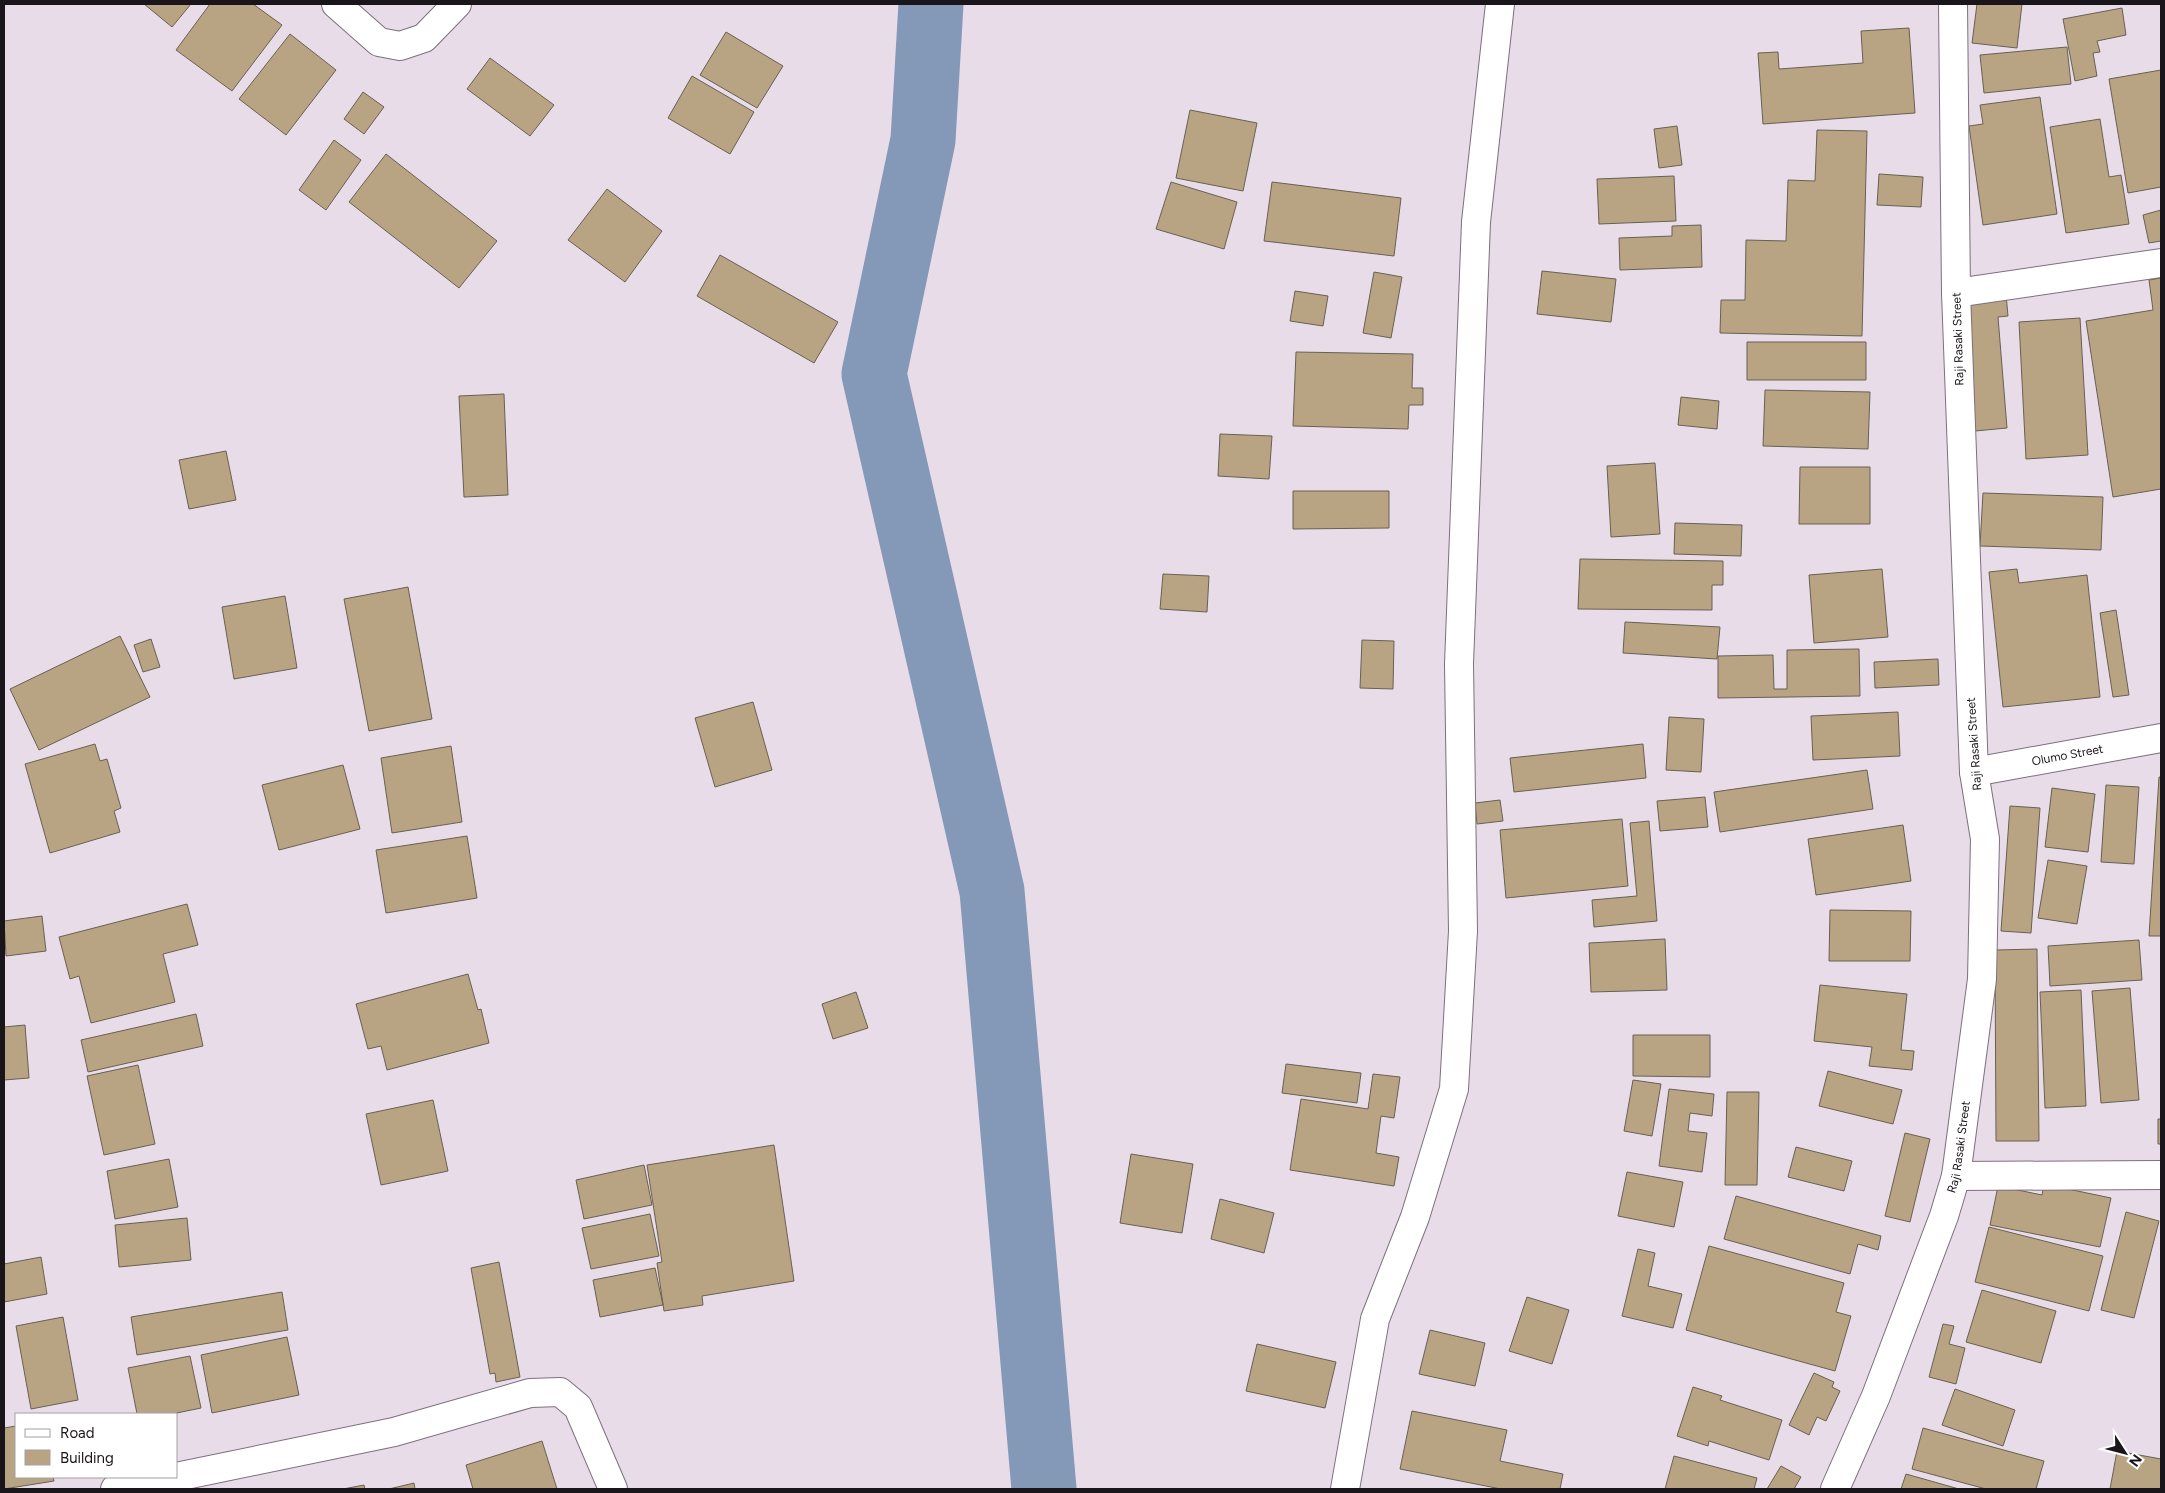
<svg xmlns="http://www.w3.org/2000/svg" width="2165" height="1493" viewBox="0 0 2165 1493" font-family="Figtree,sans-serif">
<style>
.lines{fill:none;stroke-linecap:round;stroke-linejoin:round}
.river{stroke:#8498b7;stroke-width:65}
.building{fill:#b8a483;stroke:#686053}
.minor-casing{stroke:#7c707c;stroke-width:30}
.minor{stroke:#fff;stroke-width:28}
.labels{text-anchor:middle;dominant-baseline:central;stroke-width:4;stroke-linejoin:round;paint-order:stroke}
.street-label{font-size:12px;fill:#1a151a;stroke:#fff}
</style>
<rect width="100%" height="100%" fill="#e9dce9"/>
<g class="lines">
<!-- river -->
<path class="river" d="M931,4L923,140L874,374L992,891L1044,1489"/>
</g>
<!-- building -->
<path class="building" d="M144,4H191L172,27Z
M210,4H253L282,25L232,91L176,50Z
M1977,4H2022L2017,48L1972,43Z
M2122,8L2126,35L2097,41L2100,52L2093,53L2097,76L2075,81L2063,19Z
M1909,28L1915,113L1763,124L1758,53L1778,52L1779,69L1863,63L1861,31Z
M726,32L783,66L757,108L700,75Z
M290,34L336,70L286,135L239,99Z
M2067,47L2071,84L1984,93L1980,55Z
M490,58L554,105L530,136L467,89Z
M2161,70V187L2128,193L2109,79Z
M692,76L754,112L730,154L668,118Z
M363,92L384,107L364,134L344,119Z
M2040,97L2057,214L1983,225L1969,126L1983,124L1980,105Z
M1190,110L1257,123L1243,191L1176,178Z
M2100,119L2109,177L2121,175L2129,224L2066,233L2050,127Z
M1677,126L1682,165L1659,168L1654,129Z
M1817,130L1867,131L1862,336L1720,333L1721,300H1745L1746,240L1786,241L1788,180L1815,181Z
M334,140L361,160L326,210L299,190Z
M386,154L497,241L459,288L349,202Z
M1879,174L1923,177L1921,207L1877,205Z
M1674,176L1676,221L1599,224L1597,179Z
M1171,182L1237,202L1224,249L1156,229Z
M1272,182L1401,198L1394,256L1264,241Z
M607,189L662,231L625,282L568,240Z
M2161,210V241L2149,243L2143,215Z
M1701,225L1702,267L1620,270L1619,238L1672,236V226Z
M720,255L838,322L814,363L697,296Z
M1542,271L1616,279L1611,322L1537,314Z
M1374,272L1402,277L1391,338L1363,333Z
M2161,278V489L2113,497L2086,321L2153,310L2149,280Z
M1295,291L1328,296L1323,326L1290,321Z
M2006,294L2008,316L1998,317L2007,428L1975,431L1964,298Z
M2080,318L2088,455L2026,459L2019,322Z
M1747,342H1866V380H1747Z
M1296,352L1413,354L1412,388H1423V405H1409L1408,429L1293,426Z
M1765,390L1870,392L1868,449L1763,446Z
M504,394L508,495L464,497L459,396Z
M1681,397L1719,401L1717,429L1678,425Z
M1220,434L1272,436L1269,479L1218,476Z
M226,451L236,500L189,509L179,460Z
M1655,463L1660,534L1611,537L1607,466Z
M1800,467H1870V524H1799Z
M1293,491H1389V528L1293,529Z
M1983,493L2103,497L2101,550L1980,546Z
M1675,523L1742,525L1741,556L1674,554Z
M1580,559L1723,561V585H1712V610L1578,609Z
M1882,569L1888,637L1814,643L1809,575Z
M2017,569L2019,583L2087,575L2100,697L2003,707L1989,572Z
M1163,574L1209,576L1207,612L1160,609Z
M408,587L432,719L369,731L344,599Z
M285,596L297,668L234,679L222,607Z
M2116,610L2129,695L2113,697L2100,613Z
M1625,622L1720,627L1717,659L1623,653Z
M120,636L150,697L39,750L10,689Z
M151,639L160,667L143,672L134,645Z
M1362,640L1394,641L1393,689L1360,688Z
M1859,649L1860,696L1718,698V656L1773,655L1774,689H1787V650Z
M1938,659L1939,685L1875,688L1874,662Z
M753,702L772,770L715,787L695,718Z
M1898,712L1900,756L1813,760L1811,716Z
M1669,717L1704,719L1701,772L1666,770Z
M95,744L100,761L107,759L121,808L114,811L120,832L50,853L25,764Z
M1643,744L1646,778L1514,792L1510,758Z
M451,746L462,822L392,833L381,758Z
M343,765L360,829L279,850L262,785Z
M1867,770L1873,809L1720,832L1714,792Z
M2159,777H2161V936H2149Z
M2106,785L2139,787L2134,864L2101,862Z
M2052,788L2095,794L2088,852L2045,847Z
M1705,797L1708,827L1660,831L1657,801Z
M1500,800L1503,821L1477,824L1475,803Z
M2010,806L2040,808L2031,933L2001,931Z
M1622,819L1628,886L1506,898L1500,830Z
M1649,821L1657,921L1594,927L1592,900L1637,896L1630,823Z
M1903,825L1911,881L1816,895L1808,839Z
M467,836L477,898L386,913L376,850Z
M2048,860L2087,866L2077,924L2038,918Z
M187,904L198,945L163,954L175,1002L91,1023L79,976L70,979L59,937Z
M1830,910L1911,911L1910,961H1829Z
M42,916L46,951L6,956L4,921Z
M1665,939L1667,990L1591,992L1589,943Z
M2139,940L2142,980L2050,986L2048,946Z
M2037,949L2039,1141H1996L1995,950Z
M468,974L478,1010L481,1009L489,1043L387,1070L381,1046L368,1049L356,1004Z
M1820,985L1907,994L1901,1050L1914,1051L1912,1070L1869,1066L1872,1047L1814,1041Z
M2130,988L2139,1100L2101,1103L2092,991Z
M2081,990L2086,1106L2045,1108L2040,992Z
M856,992L868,1028L833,1039L822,1004Z
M196,1014L203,1046L88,1072L81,1040Z
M25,1025L29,1078L4,1080V1027Z
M1633,1035H1710V1077L1633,1076Z
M1286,1064L1361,1073L1357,1103L1282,1093Z
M138,1065L155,1144L104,1155L87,1076Z
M1828,1071L1902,1090L1893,1124L1819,1106Z
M1373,1074L1400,1077L1394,1118L1381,1116L1376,1153L1399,1157L1394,1186L1290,1170L1301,1099L1368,1109Z
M1633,1080L1661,1084L1652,1136L1624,1131Z
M1669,1089L1714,1094L1712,1116L1690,1113L1688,1131L1707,1133L1702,1172L1659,1166Z
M1727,1092H1759L1757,1185H1725Z
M433,1100L448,1171L381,1185L366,1114Z
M2158,1119H2161V1144H2158Z
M1905,1133L1930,1139L1910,1222L1885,1216Z
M774,1145L794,1281L702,1296L703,1305L664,1311L657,1263L662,1262L647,1165Z
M1796,1147L1852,1161L1844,1191L1788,1177Z
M1131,1154L1193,1164L1182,1233L1120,1223Z
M169,1159L178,1207L115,1219L107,1171Z
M644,1165L652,1205L584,1219L576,1180Z
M1627,1172L1683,1182L1674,1227L1618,1216Z
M2044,1184L2111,1198L2100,1247L1990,1225L1998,1186L2042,1195Z
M1736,1196L1881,1236L1878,1250L1858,1244L1850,1274L1724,1239Z
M1220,1199L1274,1213L1264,1253L1211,1239Z
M2126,1212L2159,1221L2134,1318L2101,1310Z
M650,1214L659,1256L591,1269L582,1228Z
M187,1218L191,1260L119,1267L115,1225Z
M1989,1227L2103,1256L2089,1311L1975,1282Z
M1709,1246L1844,1283L1836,1312L1851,1316L1835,1371L1686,1330Z
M1638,1249L1655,1253L1648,1286L1682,1294L1673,1328L1622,1316Z
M41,1257L47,1294L4,1302V1264Z
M499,1262L520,1377L496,1382L495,1373L490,1374L471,1268Z
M655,1268L663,1305L600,1317L593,1280Z
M1982,1290L2056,1311L2041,1363L1966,1342Z
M282,1292L288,1330L137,1355L131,1317Z
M1527,1297L1569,1310L1552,1364L1509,1351Z
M63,1317L78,1400L31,1409L16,1326Z
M1943,1324L1954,1326L1949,1344L1965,1348L1956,1384L1929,1377Z
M1430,1330L1485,1343L1475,1386L1419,1374Z
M287,1337L299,1395L212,1413L201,1355Z
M1257,1344L1336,1362L1325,1408L1246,1391Z
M190,1356L201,1408L172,1414H137L128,1368Z
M1814,1373L1834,1382L1832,1387L1840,1391L1826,1421L1817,1417L1809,1435L1789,1425Z
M1693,1387L1722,1396L1720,1400L1782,1420L1769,1460L1709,1441L1708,1446L1677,1436Z
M1955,1389L2015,1410L2003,1446L1942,1425Z
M1412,1411L1507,1430L1500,1461L1563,1474L1560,1489H1501L1400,1469Z
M16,1426V1477H53L54,1481L4,1489V1428Z
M1923,1428L2044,1461L2036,1489H1986L1912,1469Z
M542,1441L557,1489H473L466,1465Z
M2117,1451L2161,1459V1489H2110Z
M1674,1456L1757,1478L1754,1489H1665Z
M1781,1466L1801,1477L1794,1489H1767Z
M1906,1474L1959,1489H1901Z
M414,1483L415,1489H389Z
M364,1485L365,1489H343Z"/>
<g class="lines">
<!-- minor casing -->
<g class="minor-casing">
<g id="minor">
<path d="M336,4L379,42L400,46L424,38L457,4"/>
<path d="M1956,293L2161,263"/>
<path id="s1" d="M1974,772L2161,738"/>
<path d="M1956,1176L2161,1175"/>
<path d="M176,1477L394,1432L530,1393L560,1392L578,1407L613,1489"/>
<path d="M115,1489L176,1477"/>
<path d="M1345,1489L1375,1319L1415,1217L1454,1089L1463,931L1459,664L1476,222L1500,4"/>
<path id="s2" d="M1835,1489L1876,1396L1944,1216L1956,1176L1982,979L1985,839L1974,772L1956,293L1953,4"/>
</g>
</g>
<!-- minor -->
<use href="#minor" class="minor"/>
</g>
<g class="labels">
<!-- street labels -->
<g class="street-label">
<text transform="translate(1958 339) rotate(-92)">Raji Rasaki Street</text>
<text transform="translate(1974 744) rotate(-94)">Raji Rasaki Street</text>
<text stroke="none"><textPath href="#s1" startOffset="95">Olumo Street</textPath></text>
<text stroke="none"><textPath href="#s2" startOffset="365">Raji Rasaki Street</textPath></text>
</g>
</g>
<!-- border -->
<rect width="2165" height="1493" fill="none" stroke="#1a151a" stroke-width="10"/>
<!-- legend -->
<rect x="15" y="1413" width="162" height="65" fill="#ffffff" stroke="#a3a1a3"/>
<rect x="25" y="1429" width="25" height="8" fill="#ffffff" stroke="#a3a1a3"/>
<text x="60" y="1438" font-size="15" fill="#1a151a">Road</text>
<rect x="25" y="1450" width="25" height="15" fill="#b8a483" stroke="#a3a1a3"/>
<text x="60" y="1463" font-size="15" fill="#1a151a">Building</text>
<!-- north arrow -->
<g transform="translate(2125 1453) rotate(126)" stroke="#ffffff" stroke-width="4" paint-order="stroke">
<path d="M0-4L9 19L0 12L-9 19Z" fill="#1a151a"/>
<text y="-8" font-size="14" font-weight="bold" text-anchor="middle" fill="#1a151a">N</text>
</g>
</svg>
